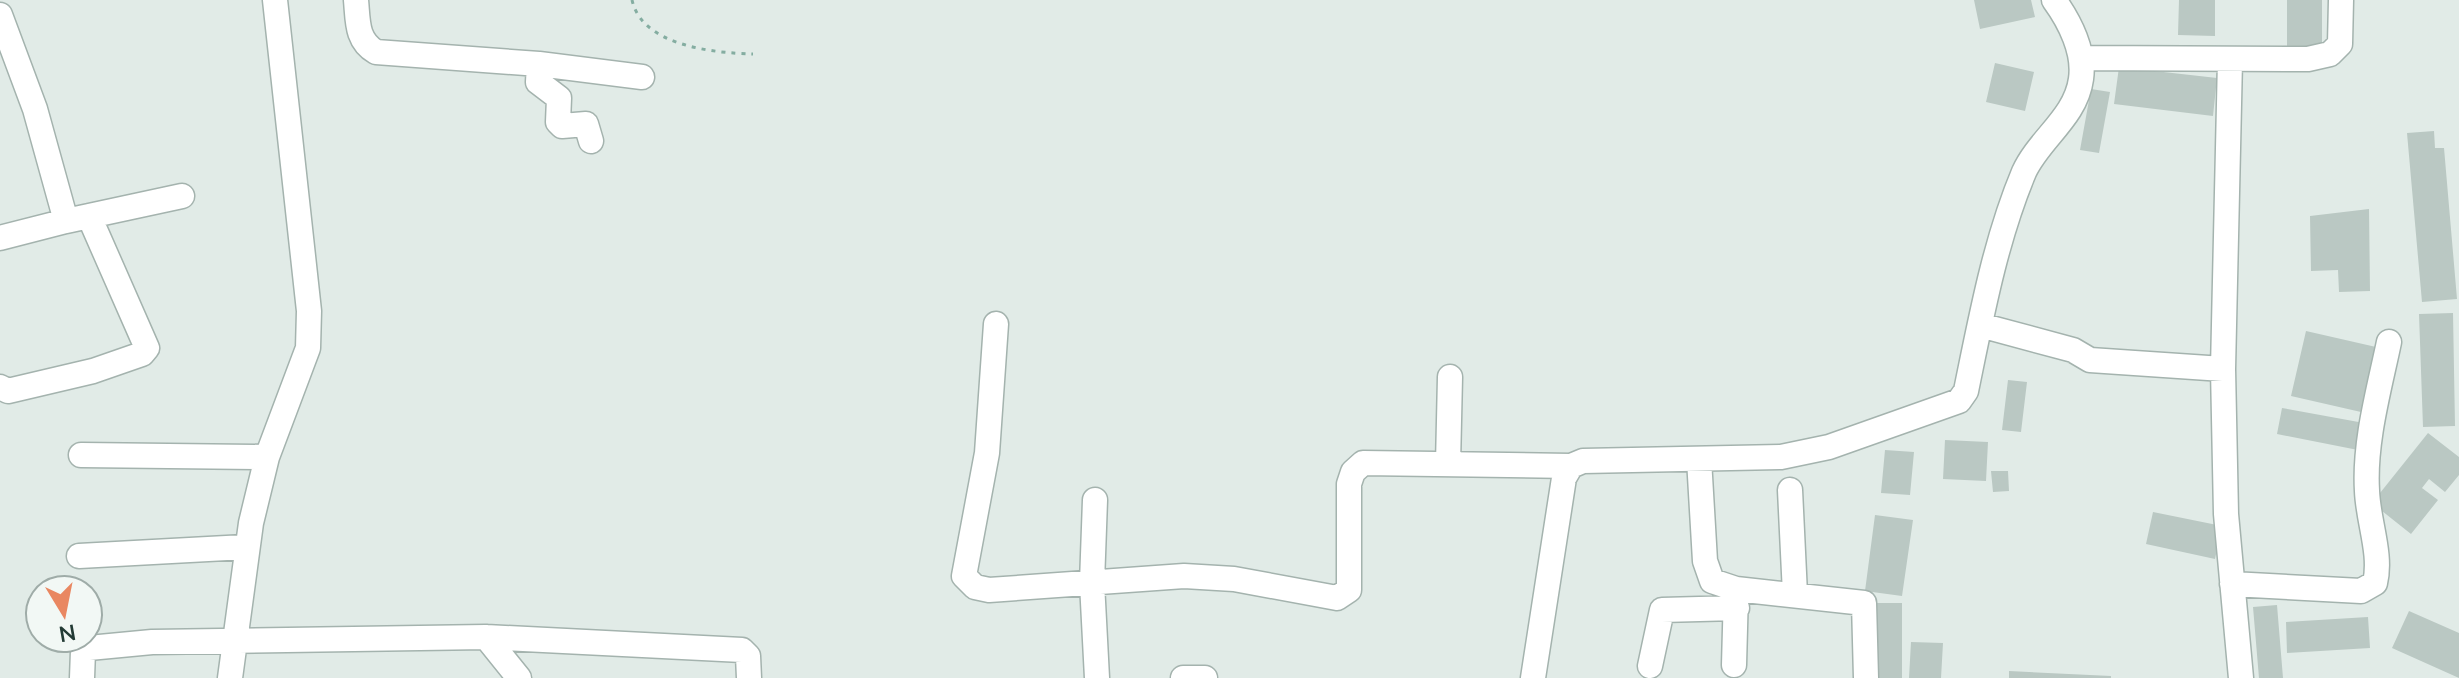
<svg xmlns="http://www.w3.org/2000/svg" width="2459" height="678" viewBox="0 0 2459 678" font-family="Mulish,sans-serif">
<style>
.building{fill:#bac8c3}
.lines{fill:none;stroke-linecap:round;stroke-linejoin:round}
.minor-casing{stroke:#a4b3ae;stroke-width:27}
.path{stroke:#84ada1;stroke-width:3;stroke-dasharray:4 6;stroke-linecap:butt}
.minor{stroke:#fff;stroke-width:24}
</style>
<rect width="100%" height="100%" fill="#e1ebe7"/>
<!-- building -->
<path class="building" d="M1974,0H2031L2035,17L1980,29Z
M2179,0H2215V36L2178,35Z
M2287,0H2322V48H2287Z
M1995,63L2034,72L2025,111L1986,102Z
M2119,67L2217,78L2213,116L2114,104Z
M2091,89L2110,92L2099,153L2080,150Z
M2434,131L2435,148H2444L2457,299L2422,302L2407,133Z
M2369,209L2370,291L2339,292L2338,270L2311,271L2310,216Z
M2453,313L2455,426L2423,427L2419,314Z
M2306,331L2376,347L2361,412L2291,396Z
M2008,380L2027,382L2021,432L2002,430Z
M2282,408L2364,423L2358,450L2277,434Z
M2428,433L2459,457V475L2445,492L2429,479L2422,488L2438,500L2411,534L2372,503Z
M1945,440L1988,442L1986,481L1943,479Z
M1885,450L1914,452L1910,495L1881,493Z
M1991,471H2008L2009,491L1993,492Z
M2153,512L2222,526L2215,559L2146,544Z
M1875,515L1913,520L1902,596L1865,591Z
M1875,603H1902V678H1875Z
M2277,605L2283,678H2259L2253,607Z
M2409,611L2459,633V678L2392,648Z
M2368,617L2370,648L2287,653L2286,622Z
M1911,642L1943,643L1941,678H1909Z
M2009,671L2111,676V678H2009Z"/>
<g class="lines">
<!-- minor casing -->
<g class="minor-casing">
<path id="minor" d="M356,0C358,21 356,40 376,52L539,64L538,82L559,98L558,122L562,126L586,124L591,141
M0,15L35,109L66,221L182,196
M2082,58L2308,59L2330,54L2340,44L2341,0
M2230,60L2223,369L2226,514L2241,678
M539,64L642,77
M0,238L66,221
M996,324L987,453L964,576L975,587L989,590L1184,576L1234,579L1337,598L1349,590V484L1353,472L1363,463L1571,466
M1980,325L2073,350L2090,360L2223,369
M0,387L8,391L93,371L142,354L147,348L89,216
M81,455L267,457
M1699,459L1705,561L1712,581L1736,589L1864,603L1866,678
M1448,464L1450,377
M1790,490L1795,594
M1095,500L1092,583L1097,678
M79,556L245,547
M2232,584L2361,591L2375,583C2382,554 2368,521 2367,491C2364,442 2379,390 2389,342
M486,637L519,678
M1734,665L1736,592
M1650,666L1662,610L1737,608
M82,678L83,651L89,648L152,642L486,637L742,650L748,656L749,678
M230,678L251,523L267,457L308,348L309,311L275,0
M1183,678H1205
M1533,678L1564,478L1571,466L1583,461L1781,457L1829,447L1959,401L1966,391C1981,318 1995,241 2024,172C2039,139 2076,117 2081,79C2085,52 2070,22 2054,0"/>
</g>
<!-- path -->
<path class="path" d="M632,0C642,46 714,53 753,54"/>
<!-- minor -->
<use href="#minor" class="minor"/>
</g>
<!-- north arrow -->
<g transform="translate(64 614) rotate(170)"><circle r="38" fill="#f2f8f5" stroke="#9faca8" stroke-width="2"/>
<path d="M0-6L14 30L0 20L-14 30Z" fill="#e98761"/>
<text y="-12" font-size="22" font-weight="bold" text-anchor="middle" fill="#233b35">N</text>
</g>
</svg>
